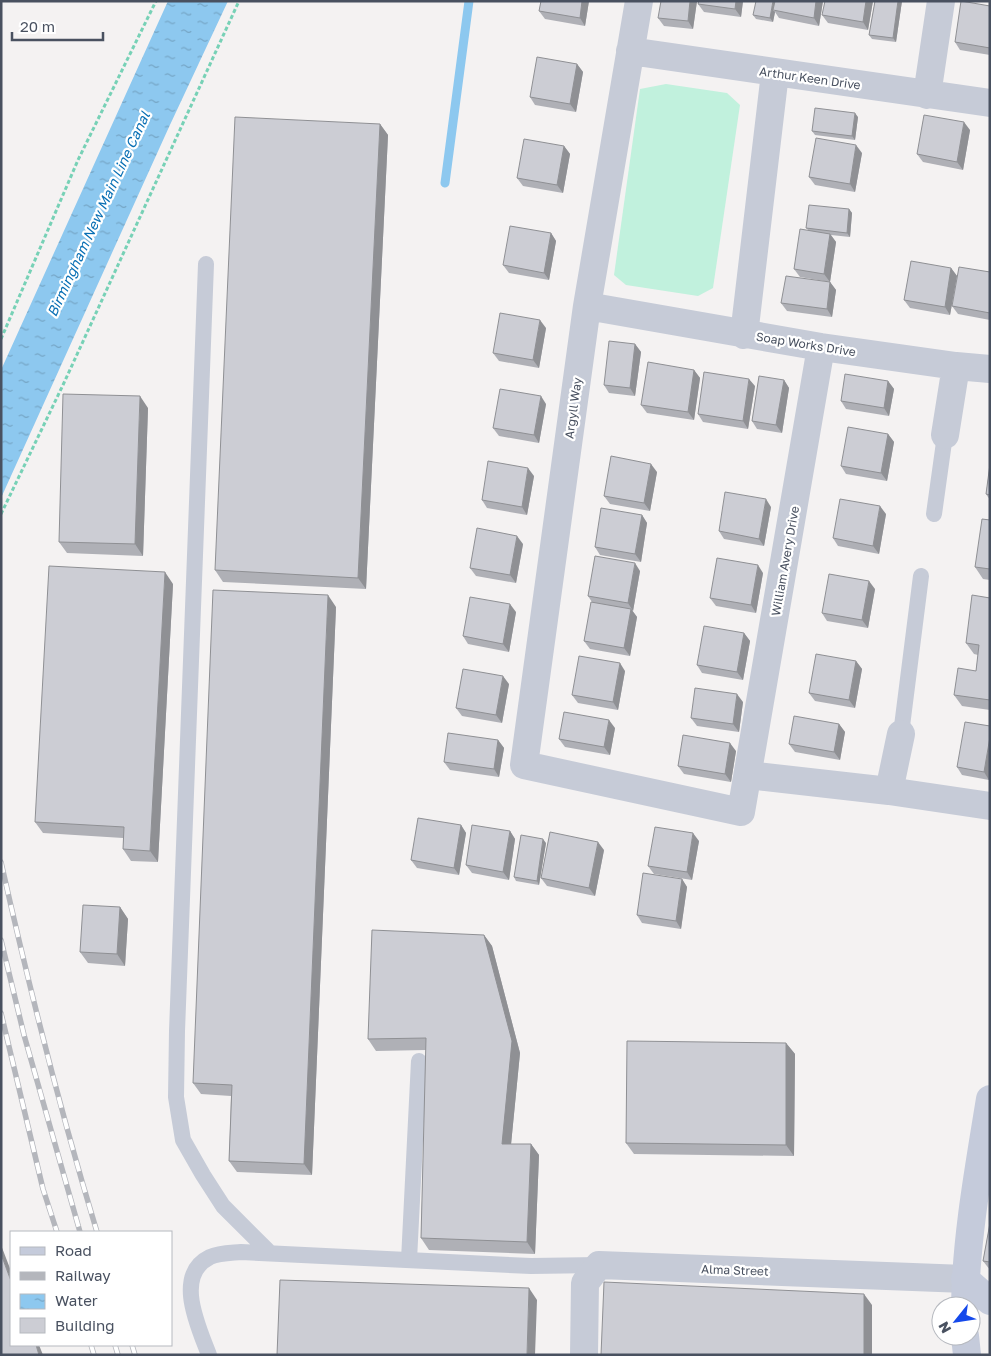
<svg xmlns="http://www.w3.org/2000/svg" width="991" height="1356" viewBox="0 0 991 1356" font-family="'Golos Text',sans-serif">
<style>
.grass{fill:#c1f1dd}
.water{fill:url(#water-ripples)}
.lines{fill:none;stroke-linecap:round;stroke-linejoin:round}
.stream{stroke:#8dc8ef;stroke-width:9}
.path{stroke:#77d1b6;stroke-width:3;stroke-dasharray:4 2.5;stroke-linecap:butt}
.service{stroke:#c6cbd7;stroke-width:16}
.minor{stroke:#c6cbd7;stroke-width:28}
.secondary{stroke:#c5cbdb;stroke-width:28}
.rail-casing{stroke:#b4b6bc;stroke-width:5.5}
.rail{stroke:#fff;stroke-width:4;stroke-dasharray:11;stroke-linecap:butt}
.wall{fill:#afb0b6}
.shaded-wall{fill:#8f9094}
.building{fill:#cccdd4;stroke:#8f9094}
.labels{text-anchor:middle;dominant-baseline:central;stroke-width:4.5;stroke-linejoin:round;paint-order:stroke}
.street-label{font-size:12px;fill:#495160;stroke:#fff}
.water-label{font-size:14px;font-style:italic;fill:#086fb4;stroke:#fff}
</style>
<defs>
<pattern id="water-ripples" width="26" height="14" patternUnits="userSpaceOnUse" patternTransform="scale(1.25)"><rect width="26" height="14" fill="#8dc8ef"/><path d="M2 4q2-2 4 0t4 0M15 11q2-2 4 0t4 0" fill="none" stroke="#75a5c5"/></pattern>
</defs>
<rect width="100%" height="100%" fill="#f4f2f2"/>
<!-- grass -->
<path class="grass" d="M666,84L727,93L740,105L713,288L698,296L626,285L614,275L640,89Z"/>
<!-- water -->
<path class="water" d="M168,1H228L169,127L1,498V370Z"/>
<g class="lines">
<!-- stream -->
<path class="stream" d="M445,183L469,1"/>
<!-- path -->
<path class="path" d="M1,339L78,160L156,1
M1,514L63,385L239,1"/>
<!-- service -->
<path class="service" d="M206,264L177,1031L176,1097L183,1140L203,1175L223,1206L270,1253
M934,514L945,435
M901,734L921,576
M409,1260L419,1061
M209,1355C199,1328 173,1275 210,1257C219,1253 231,1253 241,1252L531,1266L599,1265"/>
<!-- minor -->
<path class="minor" d="M639,1L587,306L524,765L741,812L821,347
M630,51L990,103
M927,95L941,1
M587,306L821,347L956,366L945,435
M744,335L775,73
M956,366L990,369
M748,775L889,791L901,734
M889,791L990,806
M584,1355L585,1283L599,1265L965,1279"/>
<!-- secondary -->
<path class="secondary" d="M965,1279L990,1301
M965,1306C966,1237 979,1167 990,1099
M965,1336L967,1355"/>
<!-- rail casing -->
<g class="rail-casing">
<path id="rail" d="M1,862C29,987 60,1110 97,1232
M1,940L24,1035L80,1232
M1,1013L43,1189L57,1232
M91,1345L94,1355
M115,1345L118,1355
M132,1345L135,1355"/>
</g>
<!-- rail -->
<use href="#rail" class="rail"/>
</g>
<!-- wall -->
<path class="wall" d="M541,1H589L585,26L545,19L539,11Z
M697,1L693,29L664,26L658,18Z
M699,1H743L741,17L704,12L698,4Z
M823,1L819,26L779,18L775,12L773,22L756,19L753,15Z
M873,1L868,30L828,23L822,15Z
M875,1H902L896,42L872,39L869,35Z
M990,6V55L960,50L955,42Z
M577,64L583,72L576,112L535,105L530,97Z
M858,117L855,140L815,135L812,131Z
M380,124L388,135L366,589L223,582L215,570Z
M970,130L963,170L923,162L917,154Z
M564,146L570,154L563,193L523,186L517,178Z
M862,153L855,192L815,185L809,177Z
M849,209L852,213L850,237L831,235L836,242L830,282L800,277L794,269L808,230L806,228Z
M551,233L556,241L549,280L509,273L503,265Z
M951,268L957,276L950,315L910,308L904,300Z
M990,272V320L958,314L952,306Z
M830,282L836,290L832,317L787,311L781,303Z
M546,328L539,368L499,361L493,353Z
M635,344L641,352L635,396L609,393L604,385Z
M694,370L700,378L694,420L647,413L641,405Z
M784,380L789,388L782,433L757,429L752,421Z
M888,381L894,389L889,416L846,409L841,401Z
M755,386L748,429L703,422L698,414Z
M546,404L539,443L499,436L493,428Z
M148,408L143,556L67,553L59,542Z
M888,434L894,442L887,481L846,474L841,466Z
M990,464V500L986,494Z
M657,472L650,511L610,504L604,496Z
M534,476L527,515L487,508L482,500Z
M771,507L764,546L724,539L719,531Z
M886,514L879,554L838,546L833,538Z
M642,515L647,523L641,562L600,555L595,547Z
M990,520V580L983,579L975,567Z
M523,544L516,583L476,576L470,568Z
M640,571L633,611L632,610L637,617L630,656L590,649L584,641L592,602L588,596Z
M763,573L756,613L716,606L710,598Z
M173,584L158,862L131,861L123,849V838L43,833L35,822Z
M875,589L868,628L827,621L822,613Z
M990,598V710L962,706L954,695L976,671L978,655L974,654L966,643Z
M336,607L312,1175L237,1172L229,1161L231,1096L201,1094L193,1083Z
M516,612L509,652L468,644L463,636Z
M744,633L750,641L743,680L702,673L697,665Z
M856,661L862,669L855,708L815,701L809,693Z
M625,671L618,710L578,703L572,695Z
M509,684L502,723L462,716L456,708Z
M743,702L739,732L697,726L691,718Z
M839,724L845,732L840,760L795,752L789,744Z
M990,726L989,780L962,775L957,767Z
M615,728L610,755L565,747L559,739Z
M498,740L504,748L499,777L450,770L444,762Z
M736,751L731,782L684,774L678,766Z
M461,825L466,833L459,875L417,868L411,860Z
M510,831L515,839L509,880L472,873L466,865Z
M699,841L692,880L654,874L648,866Z
M546,843L539,885L516,881L514,877Z
M604,850L595,896L547,886L541,878Z
M682,879L687,887L681,929L642,923L637,915Z
M120,907L128,919L125,966L88,963L80,952Z
M484,935L492,946L520,1053L511,1144H531L539,1155L535,1254L429,1250L421,1238L426,1050L376,1051L368,1039Z
M786,1043L795,1054L794,1156L634,1154L626,1143Z
M990,1223V1270L983,1261Z"/>
<!-- shaded-wall -->
<path class="shaded-wall" d="M582,1H589L585,26L580,18Z
M690,1H697L693,29L688,21Z
M736,1H743L741,17L735,9Z
M773,1H777L773,10L775,12L773,22L770,18Z
M816,1H823L819,26L814,18Z
M866,1H873L868,30L863,22Z
M898,1H902L896,42L893,38Z
M577,64L583,72L576,112L570,104Z
M855,113L858,117L855,140L852,136Z
M964,122L970,130L963,170L957,162Z
M380,124L388,135L366,589L358,578Z
M856,145L862,153L855,192L850,184Z
M564,146L570,154L563,193L557,185Z
M849,209L852,213L850,237L847,233Z
M551,233L556,241L549,280L544,273Z
M830,234L836,242L830,282L824,274Z
M951,268L957,276L950,315L945,307Z
M830,282L836,290L832,317L827,309Z
M540,320L546,328L539,368L533,360Z
M635,344L641,352L635,396L630,388Z
M694,370L700,378L694,420L688,412Z
M749,379L755,386L748,429L743,421Z
M784,380L789,388L782,433L776,425Z
M888,381L894,389L889,416L884,408Z
M140,396L148,408L143,556L135,544Z
M541,396L546,404L539,443L534,435Z
M888,434L894,442L887,481L881,473Z
M651,464L657,472L650,511L644,503Z
M528,468L534,476L527,515L522,507Z
M766,499L771,507L764,546L759,539Z
M880,506L886,514L879,554L873,546Z
M642,515L647,523L641,562L635,554Z
M517,536L523,544L516,583L510,575Z
M635,563L640,571L633,611L628,603Z
M758,565L763,573L756,613L751,605Z
M165,572L173,584L158,862L150,851Z
M869,581L875,589L868,628L862,620Z
M328,595L336,607L312,1175L304,1164Z
M510,604L516,612L509,652L503,644Z
M631,609L637,617L630,656L624,648Z
M744,633L750,641L743,680L737,672Z
M856,661L862,669L855,708L849,700Z
M620,663L625,671L618,710L613,702Z
M503,676L509,684L502,723L496,715Z
M737,694L743,702L739,732L733,724Z
M609,720L615,728L610,755L604,747Z
M839,724L845,732L840,760L834,752Z
M990,737V777L989,780L984,772Z
M498,740L504,748L499,777L494,769Z
M730,743L736,751L731,782L725,774Z
M461,825L466,833L459,875L454,868Z
M510,831L515,839L509,880L503,872Z
M693,833L699,841L692,880L687,872Z
M543,839L546,843L539,885L537,881Z
M598,842L604,850L595,896L589,888Z
M682,879L687,887L681,929L676,921Z
M120,907L128,919L125,966L117,954Z
M484,935L492,946L520,1053L510,1155L502,1144Z
M786,1043L795,1054L794,1156L786,1145Z
M531,1144L539,1155L535,1254L527,1242Z
M1,1245L11,1271V1281L1,1254Z
M529,1288L537,1300L535,1355H527Z
M864,1294L872,1305V1355H864Z
M36,1345H39L43,1355H39Z"/>
<!-- building -->
<path class="building" d="M541,1H582L580,18L539,11Z
M661,1H690L688,21L658,18Z
M699,1H736L735,9L698,4Z
M756,1H773L770,18L753,15Z
M775,1H816L814,18L773,10Z
M825,1H866L863,22L822,15Z
M875,1H898L893,38L869,35Z
M961,1L990,6V48L955,42Z
M537,57L577,64L570,104L530,97Z
M815,108L855,113L852,136L812,131Z
M924,115L964,122L957,162L917,154Z
M235,117L380,124L358,578L215,570Z
M816,138L856,145L850,184L809,177Z
M524,139L564,146L557,185L517,178Z
M809,205L849,209L847,233L806,228Z
M510,226L551,233L544,273L503,265Z
M800,229L830,234L824,274L794,269Z
M911,261L951,268L945,307L904,300Z
M959,267L990,272V313L952,306Z
M786,276L830,282L827,309L781,303Z
M500,313L540,320L533,360L493,353Z
M609,341L635,344L630,388L604,385Z
M648,362L694,370L688,412L641,405Z
M704,372L749,379L743,421L698,414Z
M845,374L888,381L884,408L841,401Z
M759,376L784,380L776,425L752,421Z
M500,389L541,396L534,435L493,428Z
M63,394L140,396L135,544L59,542Z
M848,427L888,434L881,473L841,466Z
M611,456L651,464L644,503L604,496Z
M488,461L528,468L522,507L482,500Z
M990,464V495L986,494Z
M725,492L766,499L759,539L719,531Z
M840,499L880,506L873,546L833,538Z
M601,508L642,515L635,554L595,547Z
M982,519L990,520V569L975,567Z
M477,528L517,536L510,575L470,568Z
M595,556L635,563L628,603L588,596Z
M717,558L758,565L751,605L710,598Z
M49,566L165,572L150,851L123,849L124,827L35,822Z
M829,574L869,581L862,620L822,613Z
M213,590L328,595L304,1164L229,1161L232,1085L193,1083Z
M972,595L990,598V700L954,695L958,668L976,671L979,645L966,643Z
M470,597L510,604L503,644L463,636Z
M591,602L631,609L624,648L584,641Z
M704,626L744,633L737,672L697,665Z
M816,654L856,661L849,700L809,693Z
M579,656L620,663L613,702L572,695Z
M463,669L503,676L496,715L456,708Z
M695,688L737,694L733,724L691,718Z
M564,712L609,720L604,747L559,739Z
M794,716L839,724L834,752L789,744Z
M965,722L990,726V737L984,772L957,767Z
M448,733L498,740L494,769L444,762Z
M683,735L730,743L725,774L678,766Z
M418,818L461,825L454,868L411,860Z
M472,825L510,831L503,872L466,865Z
M655,827L693,833L687,872L648,866Z
M550,832L598,842L589,888L541,878Z
M521,835L543,839L537,881L514,877Z
M643,873L682,879L676,921L637,915Z
M83,905L120,907L117,954L80,952Z
M372,930L484,935L512,1041L502,1144H531L527,1242L421,1238L426,1038L368,1039Z
M627,1041L786,1043V1145L626,1143Z
M990,1223V1262L983,1261Z
M1,1254L11,1281V1345H36L39,1355H1Z
M280,1280L529,1288L527,1355H277Z
M604,1282L864,1294V1355H601Z"/>
<g class="labels">
<!-- street labels -->
<g class="street-label">
<text transform="translate(810 78) rotate(8)">Arthur Keen Drive</text>
<text transform="translate(806 344) rotate(9)">Soap Works Drive</text>
<text transform="translate(573 408) rotate(-82)">Argyll Way</text>
<text transform="translate(785 561) rotate(-80)">William Avery Drive</text>
<text transform="translate(735 1270) rotate(2)">Alma Street</text>
</g>
<!-- water labels -->
<g class="water-label">
<text transform="translate(98 214) rotate(-65)">Birmingham New Main Line Canal</text>
</g>
</g>
<!-- border -->
<rect width="991" height="1356" fill="none" stroke="#495160" stroke-width="5"/>
<!-- legend -->
<rect x="10" y="1231" width="162" height="115" fill="#ffffff" stroke="#b6b9bf"/>
<rect x="20" y="1247" width="25" height="8" fill="#c5cbdb" stroke="#b6b9bf"/>
<text x="55" y="1256" font-size="15" fill="#495160">Road</text>
<rect x="20" y="1272" width="25" height="8" fill="#b4b6bc" stroke="#b6b9bf"/>
<text x="55" y="1281" font-size="15" fill="#495160">Railway</text>
<rect x="20" y="1294" width="25" height="15" fill="url(#water-ripples)" stroke="#b6b9bf"/>
<text x="55" y="1306" font-size="15" fill="#495160">Water</text>
<rect x="20" y="1318" width="25" height="15" fill="#cccdd4" stroke="#b6b9bf"/>
<text x="55" y="1331" font-size="15" fill="#495160">Building</text>
<!-- north arrow -->
<g transform="translate(956 1321) rotate(240)"><circle r="24" fill="#ffffff" stroke="#b6b9bf"/>
<path d="M0-4L9 19L0 12L-9 19Z" fill="#1549eb"/>
<text y="-8" font-size="14" font-weight="bold" text-anchor="middle" fill="#495160">N</text>
</g>
<!-- scale -->
<path d="M12 32v8h91v-8" fill="none" stroke="#495160" stroke-width="2.5"/>
<text x="20" y="32" font-size="15" fill="#495160" stroke="#ffffff" stroke-width="4" paint-order="stroke">20 m</text>
</svg>
